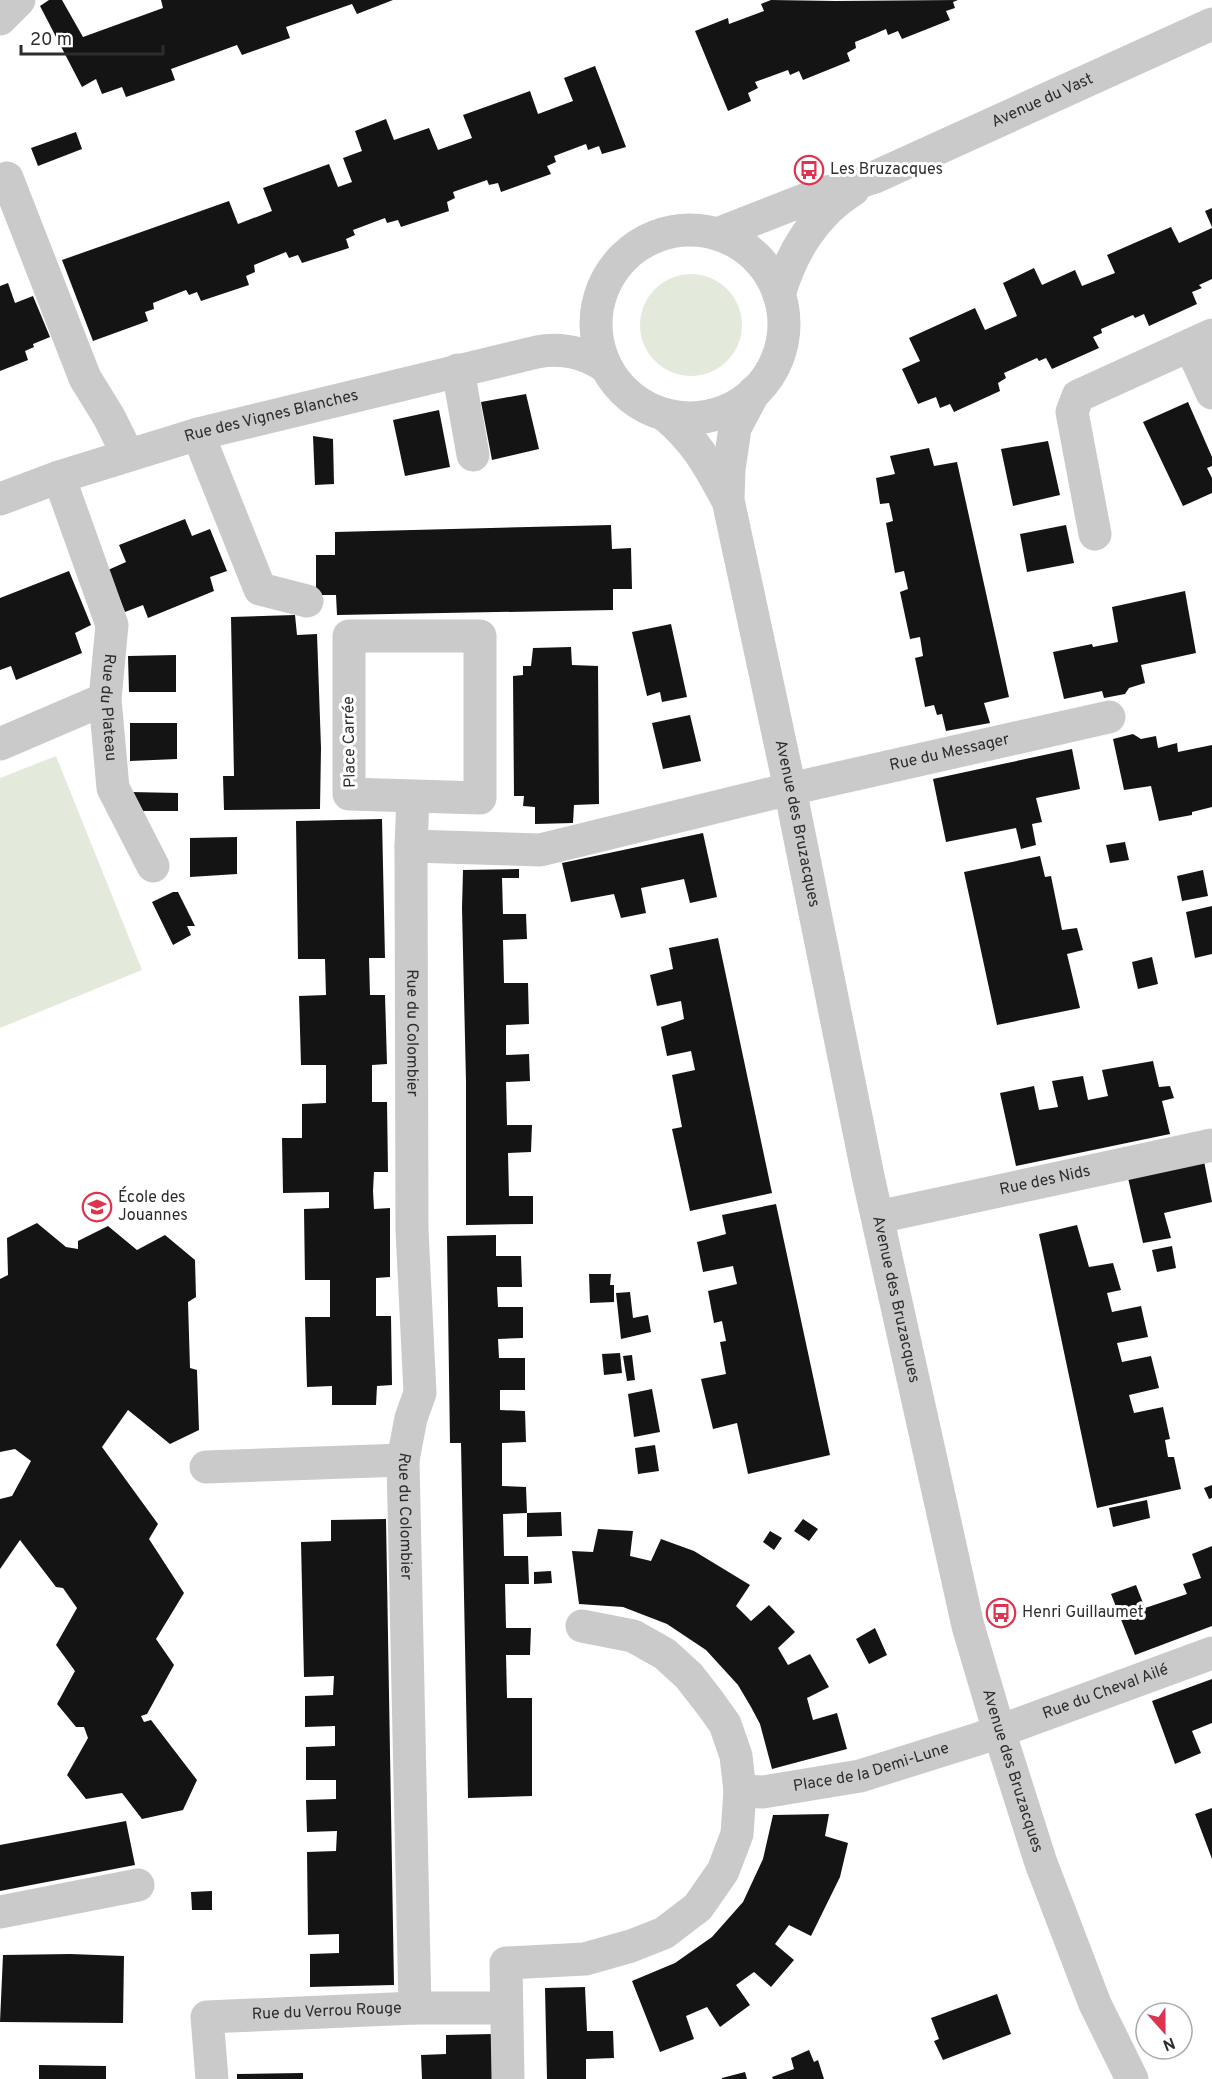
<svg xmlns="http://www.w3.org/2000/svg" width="1212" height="2079" viewBox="0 0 1212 2079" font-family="Overpass,sans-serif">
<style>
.green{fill:#e4eadb}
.building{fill:#141414}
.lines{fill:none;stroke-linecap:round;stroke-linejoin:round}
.minor{stroke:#cacaca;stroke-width:33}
.labels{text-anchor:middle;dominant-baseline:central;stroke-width:6;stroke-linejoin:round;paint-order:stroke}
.street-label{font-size:16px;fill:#2d2d2d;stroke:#fff}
.poi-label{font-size:16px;fill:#2d2d2d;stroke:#fff;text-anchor:start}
</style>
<rect width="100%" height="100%" fill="#fff"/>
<!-- green -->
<path class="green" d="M640 325a51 51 0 1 1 102 0a51 51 0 1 1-102 0Z
M56,756L142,970L0,1028V778Z"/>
<!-- building -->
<path class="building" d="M49,0H62L83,37L163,8L161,0H393L357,14L352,4L286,27L290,38L242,55L237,45L171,69L175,80L126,97L122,87L102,94L96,79L82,87L40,6Z
M771,0L836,1L958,0L953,2L955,8L946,11L950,20L902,39L898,31L888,35L886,29L870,36L855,42L856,48L847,53L850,61L803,80L799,71L790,75L788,70L755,82L758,88L748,93L751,101L728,111L695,31L728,18L729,24L764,11L761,4Z
M595,66L626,147L602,154L599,146L588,150L586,144L554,156L556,162L547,166L551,174L501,192L498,183L489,185L487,180L453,192L455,198L447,202L449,211L401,227L398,220L387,223L385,218L353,230L355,235L346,239L349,248L302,263L298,255L289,258L286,252L254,265L255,272L246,276L249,285L201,301L197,292L189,295L186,290L153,303L154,309L145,312L148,321L93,341L62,260L229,201L238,224L272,211L263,188L329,164L338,187L352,182L343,158L362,151L355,131L386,119L394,140L429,128L438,150L472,138L463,115L530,91L538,114L573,101L564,78Z
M76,132L82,149L38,166L31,148Z
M1212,208V227L1205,211Z
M1171,227L1179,243L1212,228V279L1199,285L1202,288L1192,292L1197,304L1149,326L1144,314L1135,318L1133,315L1101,329L1102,333L1093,337L1099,348L1052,369L1046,358L1039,361L1037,358L1004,373L1006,378L998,383L1000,391L954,412L950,404L940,408L936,397L918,404L902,369L920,361L909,338L975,308L985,330L1017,316L1003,283L1034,268L1042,285L1075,270L1082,286L1115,273L1107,255Z
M8,283L15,303L33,296L50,337L33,344L34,347L25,351L28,360L0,371V286Z
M526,394L539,449L492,460L481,402Z
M1188,402L1212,457V466L1207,468L1212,478V493L1183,506L1143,422Z
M439,410L450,467L405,476L393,420Z
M313,436L333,439L334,484L315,485Z
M1048,441L1060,495L1013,506L1001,449Z
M929,448L934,466L957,462L1009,697L984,703L990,723L946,731L942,714L937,715L934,705L925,707L915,658L923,656L920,637L910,639L900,592L908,589L904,571L895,573L886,523L893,521L891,511L889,503L880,504L876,478L895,474L890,456Z
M185,519L192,536L210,529L227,571L210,577L214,591L148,618L143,605L125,612L108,570L126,562L119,545Z
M611,525L612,549L631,548L632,589H613V610L337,615L336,595H316V555H335V532Z
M1066,525L1074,563L1027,572L1020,534Z
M69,571L91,625L75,633L82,653L16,680L11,666L0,670V598Z
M1185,591L1196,653L1141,665L1145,683L1129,688L1125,694L1104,698L1102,691L1064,699L1053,652L1092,644L1093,647L1118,642L1112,607Z
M295,615L297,635L317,634L321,748L320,809L224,810L223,776H234L231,617Z
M671,624L687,697L662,702L660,692L647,696L632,632Z
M571,647L572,665L598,666L599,804L574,805L573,823L535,824V807L523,806L524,796H514L513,676L523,675V666H531L533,648Z
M176,655V692H129L128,656Z
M690,715L701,761L663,769L652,723Z
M130,723H177V759L130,761Z
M1133,734L1141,739L1156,736L1158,748L1177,743L1178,752L1212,745V807L1192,812V815L1159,821L1151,786L1124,790L1113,739Z
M1072,749L1080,789L1036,798L1042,822L1032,824L1036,845L1021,849L1016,828L946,842L933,779Z
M131,792L178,793V811H131Z
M382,819L385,958H369L370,995H385L387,1064L372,1065V1102H387L388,1172H374L373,1191L374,1209L390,1208V1277L376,1278V1316H391L392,1385L377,1386L376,1405H332V1386L307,1387L306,1353L305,1317H330V1280H305L304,1209L329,1208V1192L283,1193L282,1138H302V1104L326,1103V1065H301L299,996L326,995L325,959H298L296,821Z
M703,833L717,897L690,903L684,879L641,888L646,913L621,918L614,894L571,902L562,863Z
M237,837V874L190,877V838Z
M1125,842L1129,860L1110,863L1106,845Z
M1040,856L1045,877L1051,876L1062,930L1077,928L1083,950L1067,954L1080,1008L997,1025L964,872Z
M519,869V878H502L503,914H526L527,939L503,940L504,983H528L529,1024L506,1025V1055L529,1054L530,1081L506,1082L507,1125H532L531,1152L508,1153L509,1196H533V1224L466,1225V1082L462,908L463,870Z
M1203,870L1208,896L1182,901L1177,876Z
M173,892H178L195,926H187L191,935L173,945L152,902Z
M1212,906V954L1195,958L1186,912Z
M718,938L772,1193L690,1211L672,1129L682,1127L672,1075L695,1070L691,1051L667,1056L661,1027L684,1019L681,1001L657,1006L650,975L673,969L669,948Z
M1152,957L1158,984L1138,989L1132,962Z
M1153,1061L1159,1087L1170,1086L1174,1098L1162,1101L1170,1134L1016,1166L1000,1093L1034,1086L1039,1110L1058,1107L1052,1081L1083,1076L1088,1100L1108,1096L1102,1070Z
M1204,1161L1212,1202L1164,1213L1171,1238L1143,1243L1128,1178Z
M776,1204L830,1455L748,1474L737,1423L713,1429L701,1379L726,1374L720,1342L726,1341L722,1321L714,1323L708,1291L737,1284L733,1266L703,1272L697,1242L726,1234L722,1215Z
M37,1223L66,1247L78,1249V1241L108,1226L137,1250L165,1235L195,1260L196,1297L188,1302L190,1368L197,1370L199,1430L170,1444L128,1410L102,1447L158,1524L149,1539L184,1593L156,1639L174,1665L147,1714L141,1716L144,1722L151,1720L197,1780L183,1810L142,1819L122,1793L86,1799L67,1775L88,1738L84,1727H76L57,1704L75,1671L56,1645L77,1608L63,1588L56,1587L20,1540L0,1569V1499L12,1496L31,1461L15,1449L0,1452V1279L8,1275L7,1238Z
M1077,1225L1089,1267L1113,1263L1121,1290L1107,1293L1112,1312L1141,1306L1148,1337L1117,1343L1122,1362L1151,1356L1159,1388L1129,1395L1134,1413L1163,1407L1170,1439L1165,1440L1168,1457H1174L1181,1489L1097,1508L1039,1234Z
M496,1235V1256H521L522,1287H497L498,1307H523V1338L498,1339L499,1358H525V1390H500V1410L525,1411L526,1442L502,1443V1486L526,1487L527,1513L503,1514L504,1556H528L529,1584H505L506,1628H531L530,1655H506L507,1698H532V1796L468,1798L461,1443H450L447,1236Z
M1172,1246L1176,1268L1157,1272L1152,1250Z
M589,1274H611L610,1285H614V1302L590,1303Z
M630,1292L633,1318L648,1315L651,1332L621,1339L616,1293Z
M620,1353L622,1373L604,1375L602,1354Z
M632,1355L635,1380L627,1381L623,1356Z
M652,1389L660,1432L634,1437L628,1394Z
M655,1445L659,1471L638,1474L635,1448Z
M1212,1485V1498L1209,1499L1204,1488Z
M1147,1500L1150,1518L1113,1527L1109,1508Z
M561,1512L562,1536L527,1537V1513Z
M386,1519L394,1985L310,1987V1954L339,1953V1934L308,1935L307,1852L336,1851L337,1831L307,1832L306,1800L336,1799V1780H306V1747L335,1746V1726L305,1727V1696L333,1695L334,1676L304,1677L301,1542L331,1541V1520Z
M803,1519L818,1529L809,1541L794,1531Z
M598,1529L633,1531L630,1556L651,1561L661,1539L694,1551L750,1585L736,1606L751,1621L769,1605L795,1632L778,1648L788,1665L810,1654L829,1687L807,1698L813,1720L837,1713L847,1749L772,1769L760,1724L751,1707L738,1685L706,1650L667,1624L623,1607L579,1604L572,1551L593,1552Z
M770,1531L782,1538L774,1550L763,1542Z
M1212,1546V1626L1135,1655L1111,1594L1136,1585L1145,1608L1187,1594L1183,1584L1201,1578L1192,1554Z
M551,1571L552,1583L534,1584V1572Z
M875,1628L887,1655L869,1664L856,1639Z
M1212,1679V1723L1192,1731L1201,1753L1175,1764L1152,1701Z
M1212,1808V1859L1195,1814Z
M829,1814L825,1836L848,1843L840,1877L811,1936L789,1925L775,1944L794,1960L771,1987L754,1972L736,1985L750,2005L720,2027L707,2007L686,2016L694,2039L660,2052L632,1981L675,1963L712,1937L743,1902L763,1859L773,1815Z
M126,1821L135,1865L0,1891V1845Z
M212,1891V1910H192L191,1892Z
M70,1954L124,1956L123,2023L0,2022L3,1955Z
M585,1987L587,2031H613L614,2058L586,2059V2079H547L545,1988Z
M997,1994L1011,2034L943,2060L934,2041L939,2039L931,2018Z
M493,2034L495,2079H422L421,2055L446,2054V2035Z
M809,2050L814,2062L818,2060L824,2079H773L772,2077L794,2069L791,2058Z
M39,2065L106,2066V2079H39Z
M745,2072L747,2079H722V2078Z
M303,2073V2079H237V2074Z"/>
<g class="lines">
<!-- minor -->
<g class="minor">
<path d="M0,19L19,0"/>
<path d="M7,178L85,378L109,417L128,455"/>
<circle cx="690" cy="324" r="94"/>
<path id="s1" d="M717,234L809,198L875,177L1212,24"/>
<path d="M779,295C791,253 815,213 853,190"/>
<path d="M1190,345L1212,393"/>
<path d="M458,370L473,455"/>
<path id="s2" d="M754,392L735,428L729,469L728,500L790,789L868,1176L968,1626L999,1731L1041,1863L1095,2004L1132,2079"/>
<path d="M665,415C696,441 708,464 727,499"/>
<path d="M198,434L260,589L307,601"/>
<path id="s3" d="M59,477L112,625L105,699L113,788L153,866"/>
<path id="s4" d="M0,499L59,477L198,434L537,352C563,347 584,353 605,366"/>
<path d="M1095,534L1072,412L1078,396L1212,335"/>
<path d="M349,636H480V798L349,794Z"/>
<path d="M0,744L105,699"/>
<path id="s5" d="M413,797L411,846L412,1230L420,1393L411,1418L403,1460L415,2008"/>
<path id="s6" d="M411,846L540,850L790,789L1109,717"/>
<path id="s7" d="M878,1217L1212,1145"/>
<path d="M206,1467L403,1460"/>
<path id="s8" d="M740,1791L763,1792L860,1776L978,1739L1212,1653"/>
<path d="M0,1912L138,1885"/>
<path id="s9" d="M212,2079L207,2017L415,2008H506"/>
<path d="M508,2079L506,1963L585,1959L631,1946L664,1933L698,1907L723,1871L737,1834L740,1791L736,1756L725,1724L710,1703L689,1676L665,1654L633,1636L582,1626"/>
</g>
</g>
<!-- icons -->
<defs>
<g id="bus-ring" transform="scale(1.5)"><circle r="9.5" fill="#fff" stroke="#dd3550" stroke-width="1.5"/><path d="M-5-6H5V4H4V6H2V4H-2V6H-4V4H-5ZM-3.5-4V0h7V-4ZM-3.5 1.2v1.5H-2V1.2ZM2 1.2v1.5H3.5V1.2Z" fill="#dd3550"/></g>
<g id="school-ring" transform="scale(1.5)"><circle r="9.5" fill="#fff" stroke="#dd3550" stroke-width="1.5"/><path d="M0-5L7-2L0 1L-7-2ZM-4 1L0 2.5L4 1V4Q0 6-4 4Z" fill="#dd3550"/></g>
</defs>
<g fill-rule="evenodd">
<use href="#bus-ring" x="809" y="170"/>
<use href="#school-ring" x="97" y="1207"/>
<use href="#bus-ring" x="1001" y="1613"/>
</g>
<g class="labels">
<!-- street labels -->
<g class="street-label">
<text stroke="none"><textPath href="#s1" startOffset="352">Avenue du Vast</textPath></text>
<text stroke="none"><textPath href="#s4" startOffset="284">Rue des Vignes Blanches</textPath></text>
<text stroke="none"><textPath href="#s3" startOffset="240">Rue du Plateau</textPath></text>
<text transform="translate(350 742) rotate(-91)">Place Carrée</text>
<text stroke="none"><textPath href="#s6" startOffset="550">Rue du Messager</textPath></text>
<text stroke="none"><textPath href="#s2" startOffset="444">Avenue des Bruzacques</textPath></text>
<text stroke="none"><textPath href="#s5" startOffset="236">Rue du Colombier</textPath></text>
<text stroke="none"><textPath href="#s7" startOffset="171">Rue des Nids</textPath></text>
<text stroke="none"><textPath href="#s2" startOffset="930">Avenue des Bruzacques</textPath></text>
<text stroke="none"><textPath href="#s5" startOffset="722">Rue du Colombier</textPath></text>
<text stroke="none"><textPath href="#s8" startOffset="381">Rue du Cheval Ailé</textPath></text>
<text stroke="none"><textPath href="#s8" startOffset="134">Place de la Demi-Lune</textPath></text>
<text stroke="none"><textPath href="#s2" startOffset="1416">Avenue des Bruzacques</textPath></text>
<text stroke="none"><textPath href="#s9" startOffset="182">Rue du Verrou Rouge</textPath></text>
</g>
<!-- poi labels -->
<g class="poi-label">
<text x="830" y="170">Les Bruzacques</text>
<text x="118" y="1198">École des<tspan x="118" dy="18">Jouannes</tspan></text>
<text x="1022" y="1613">Henri Guillaumet</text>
</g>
</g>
<!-- north arrow -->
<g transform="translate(1164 2031) rotate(159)"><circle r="28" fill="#ffffff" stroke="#ababab" stroke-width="1.5"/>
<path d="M0-4.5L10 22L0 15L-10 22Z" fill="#dd3550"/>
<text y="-9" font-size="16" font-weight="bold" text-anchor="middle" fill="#2d2d2d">N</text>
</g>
<!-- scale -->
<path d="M21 45v9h142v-9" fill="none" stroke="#2d2d2d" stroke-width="3"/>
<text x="30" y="45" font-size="18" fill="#2d2d2d" stroke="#ffffff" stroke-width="4.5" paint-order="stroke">20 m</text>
</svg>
